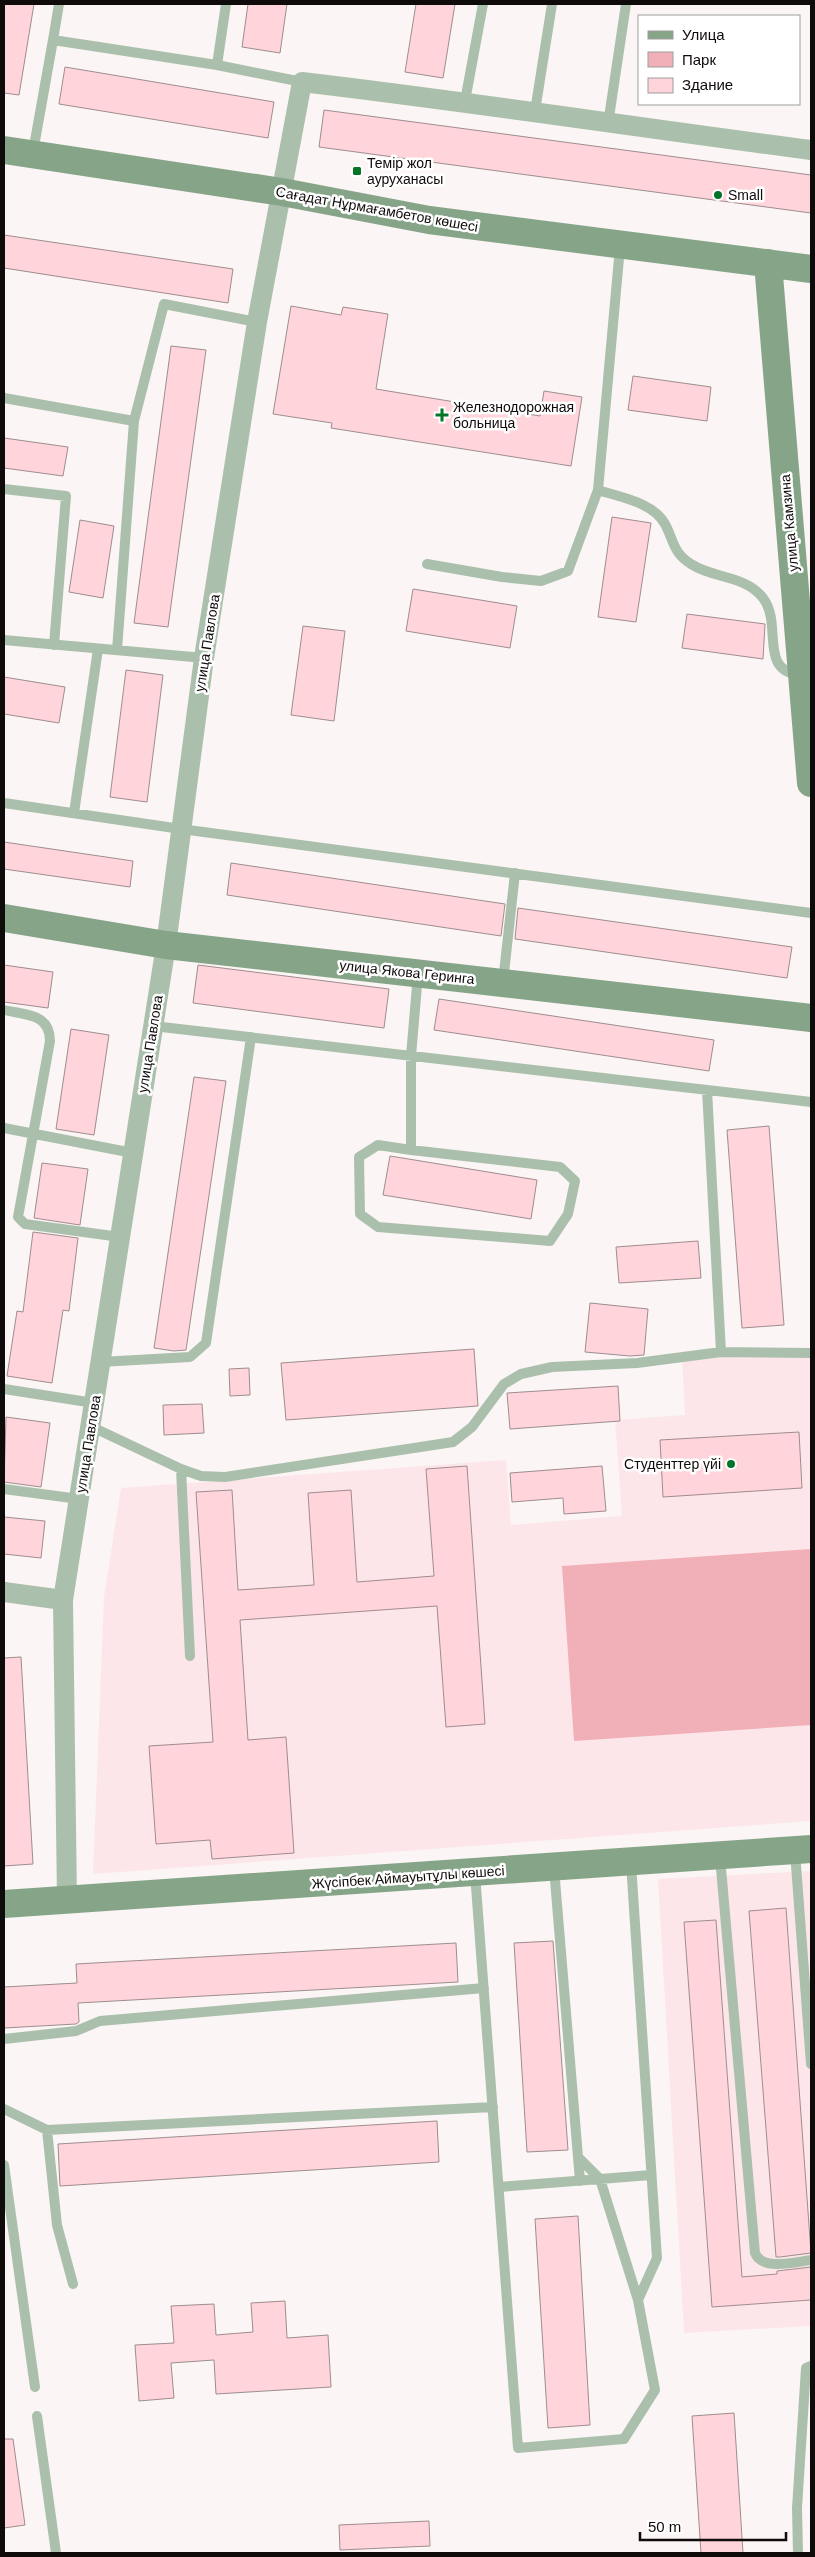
<svg xmlns="http://www.w3.org/2000/svg" width="815" height="2557" viewBox="0 0 815 2557" font-family="Helvetica,sans-serif">
<style>
.built{fill:#fde6e9}
.green{fill:#f1afb8}
.building{fill:#ffd4da;stroke:#9e8d8f}
.lines{fill:none;stroke-linecap:round;stroke-linejoin:round}
.lane{stroke:#abc0ac;stroke-width:10}
.street{stroke:#abc0ac;stroke-width:20}
.secondary{stroke:#86a588;stroke-width:28}
.poi-dot{fill:#047427;stroke:#fff;stroke-width:2}
.labels{text-anchor:middle;dominant-baseline:central;stroke-width:5;stroke-linejoin:round;paint-order:stroke}
.poi-label{font-size:14px;fill:#100b0b;stroke:#fff;text-anchor:start}
.street-label{font-size:14px;fill:#100b0b;stroke:#fff}
</style>
<rect width="100%" height="100%" fill="#fcf5f5"/>
<!-- built -->
<path class="built" d="M811,1350V1821L93,1874L104,1597L121,1488L506,1460L511,1525L622,1516L615,1420L685,1415L682,1358Z
M811,1871V2326L684,2333L658,1879Z"/>
<!-- green -->
<path class="green" d="M811,1549V1725L574,1741L562,1566Z"/>
<!-- building -->
<path class="building" d="M4,4H34L19,95L4,93Z
M248,4H287L280,53L242,47Z
M416,4H455L443,78L405,72Z
M65,67L274,102L268,138L59,104Z
M324,110L811,175V213L319,147Z
M4,235L233,269L228,303L4,268Z
M291,306L341,315L343,307L388,314L376,389L540,416L544,391L582,397L571,466L331,428L332,423L273,414Z
M171,346L206,350L168,627L134,623Z
M633,376L711,387L707,421L628,410Z
M4,438L68,447L63,476L4,468Z
M612,517L651,523L636,622L598,617Z
M80,520L114,526L103,598L69,592Z
M413,589L517,606L510,648L406,631Z
M687,614L765,624L763,659L682,648Z
M303,626L345,631L334,721L291,715Z
M126,670L163,675L147,802L110,797Z
M4,677L65,687L59,723L4,714Z
M4,842L133,861L130,887L4,869Z
M231,863L505,904L501,936L227,895Z
M518,908L792,947L787,978L515,939Z
M4,965L53,972L48,1008L4,1002Z
M198,965L389,989L384,1028L193,1003Z
M439,999L714,1040L709,1071L434,1030Z
M71,1029L109,1035L94,1135L56,1129Z
M194,1077L226,1081L186,1350L174,1351L154,1348Z
M769,1126L784,1325L742,1328L727,1130Z
M390,1156L537,1180L531,1219L383,1195Z
M42,1163L88,1169L80,1225L34,1218Z
M33,1232L78,1238L69,1311L63,1310L52,1383L7,1376L17,1311L23,1312Z
M698,1241L701,1278L619,1283L616,1247Z
M590,1303L648,1309L644,1355L630,1356L585,1352Z
M474,1349L478,1406L286,1420L281,1363Z
M249,1368L250,1395L230,1396L229,1369Z
M618,1386L620,1421L510,1429L507,1393Z
M202,1404L204,1433L164,1435L163,1405Z
M6,1417L50,1423L41,1487L4,1482Z
M799,1432L802,1488L663,1497L660,1440Z
M467,1466L485,1724L446,1727L437,1606L240,1620L248,1740L286,1737L294,1853L212,1859L210,1840L156,1844L149,1746L213,1742L196,1492L232,1490L238,1590L314,1585L308,1493L351,1490L357,1582L434,1576L426,1469Z
M602,1466L606,1511L564,1514L563,1498L512,1502L510,1473Z
M4,1517L45,1521L41,1558L4,1554Z
M21,1657L33,1864L4,1866V1658Z
M786,1908L811,2253L780,2257H776L749,1911Z
M716,1920L742,2277L777,2274V2271L811,2267V2300L712,2307L684,1922Z
M553,1941L568,2150L527,2152L514,1943Z
M456,1943L458,1982L78,2003L79,2022L76,2024L4,2028V1987L77,1983L76,1964Z
M437,2121L439,2162L60,2186L58,2144Z
M578,2216L590,2425L548,2428L535,2219Z
M285,2301L287,2338L328,2335L331,2387L216,2394L214,2360L171,2363L174,2398L139,2401L135,2345L174,2343L171,2306L214,2304L216,2335L253,2332L251,2303Z
M734,2413L743,2553H701L692,2416Z
M4,2439H13L25,2525L4,2528Z
M429,2521L430,2546L340,2550L339,2525Z"/>
<g class="lines">
<!-- lane -->
<path class="lane" d="M53,40L59,4
M217,65L302,82
M465,101L483,4
M535,111L552,4
M608,124L626,4
M33,152L53,40L217,65L226,4
M620,247L598,490C619,497 653,502 665,524C674,541 673,553 691,564C714,579 745,575 763,598C783,624 758,671 800,675
M4,398L134,421L164,304L257,322
M4,489L66,496L54,645
M427,564L502,577L541,581L568,571L598,490
M4,640L204,658
M117,650L134,421
M4,803L181,829L811,913
M74,813L98,649
M503,982L515,873
M4,1010C25,1015 50,1013 50,1041L18,1217L25,1224L120,1237
M153,1026L811,1102
M707,1090L721,1352
M4,1128L133,1153
M411,1150L560,1167L575,1181L568,1214L550,1241L378,1227L360,1214L359,1157L378,1145L411,1150V1056L418,974
M100,1362L190,1357L206,1343L251,1037
M4,1389L94,1403
M90,1426L181,1469L201,1476L225,1477L453,1442L472,1427L504,1384L521,1374L552,1367L637,1363L721,1352L811,1353
M181,1469L190,1656
M4,1489L79,1499
M795,1852L811,2064
M720,1857L755,2253C762,2271 795,2262 811,2260
M554,1868L580,2181
M475,1873L518,2448L624,2439L655,2390L638,2300L657,2258L631,1863
M4,2039L76,2031L100,2021L484,1988
M4,2109L47,2130L493,2107
M47,2130L57,2225L73,2284
M578,2157L600,2179L638,2300
M4,2165L35,2387
M499,2187L651,2175
M37,2416L56,2553
M798,2553L797,2508L806,2368L811,2366"/>
<!-- street -->
<path class="street" d="M4,1592L63,1600
M67,1900L63,1600L166,945L204,658L257,322L302,82C472,102 641,128 811,150"/>
<!-- secondary -->
<path class="secondary" d="M4,150L282,192L429,220L811,269
M768,263L811,783
M4,918L166,945L811,1018
M4,1904L811,1849"/>
</g>
<!-- markers -->
<g class="poi-dot">
<rect x="352" y="166" width="10" height="10" rx="2.5"/>
<circle cx="718" cy="195" r="5"/>
<path d="M439.5 407.5h5v5h5v5h-5v5h-5v-5h-5v-5h5z"/>
<circle cx="731" cy="1464" r="5"/>
</g>
<g class="labels">
<!-- poi labels -->
<g class="poi-label">
<text x="367" y="163">Темір жол<tspan x="367" dy="16">ауруханасы</tspan></text>
<text x="728" y="195">Small</text>
<text x="453" y="407">Железнодорожная<tspan x="453" dy="16">больница</tspan></text>
<text x="721" y="1464" text-anchor="end">Студенттер үйі</text>
</g>
<!-- street labels -->
<g class="street-label">
<text transform="translate(377 209) rotate(10)">Сағадат Нұрмағамбетов көшесі</text>
<text transform="translate(789 523) rotate(-95)">улица Камзина</text>
<text transform="translate(207 643) rotate(-81)">улица Павлова</text>
<text transform="translate(407 972) rotate(6)">улица Якова Геринга</text>
<text transform="translate(150 1044) rotate(-81)">улица Павлова</text>
<text transform="translate(88 1444) rotate(-81)">улица Павлова</text>
<text transform="translate(408 1877) rotate(-4)">Жүсіпбек Аймауытұлы көшесі</text>
</g>
</g>
<!-- border -->
<rect width="815" height="2557" fill="none" stroke="#100b0b" stroke-width="10"/>
<!-- legend -->
<rect x="638" y="15" width="162" height="90" fill="#ffffff" stroke="#9f9d9d"/>
<rect x="648" y="31" width="25" height="8" fill="#86a588" stroke="#9f9d9d"/>
<text x="682" y="40" font-size="15" fill="#100b0b">Улица</text>
<rect x="648" y="52" width="25" height="15" fill="#f1afb8" stroke="#9f9d9d"/>
<text x="682" y="65" font-size="15" fill="#100b0b">Парк</text>
<rect x="648" y="78" width="25" height="15" fill="#ffd4da" stroke="#9f9d9d"/>
<text x="682" y="90" font-size="15" fill="#100b0b">Здание</text>
<!-- scale -->
<path d="M640 2532v8h146v-8" fill="none" stroke="#100b0b" stroke-width="2.5"/>
<text x="648" y="2532" font-size="15" fill="#100b0b" stroke="#ffffff" stroke-width="4" paint-order="stroke">50 m</text>
</svg>
